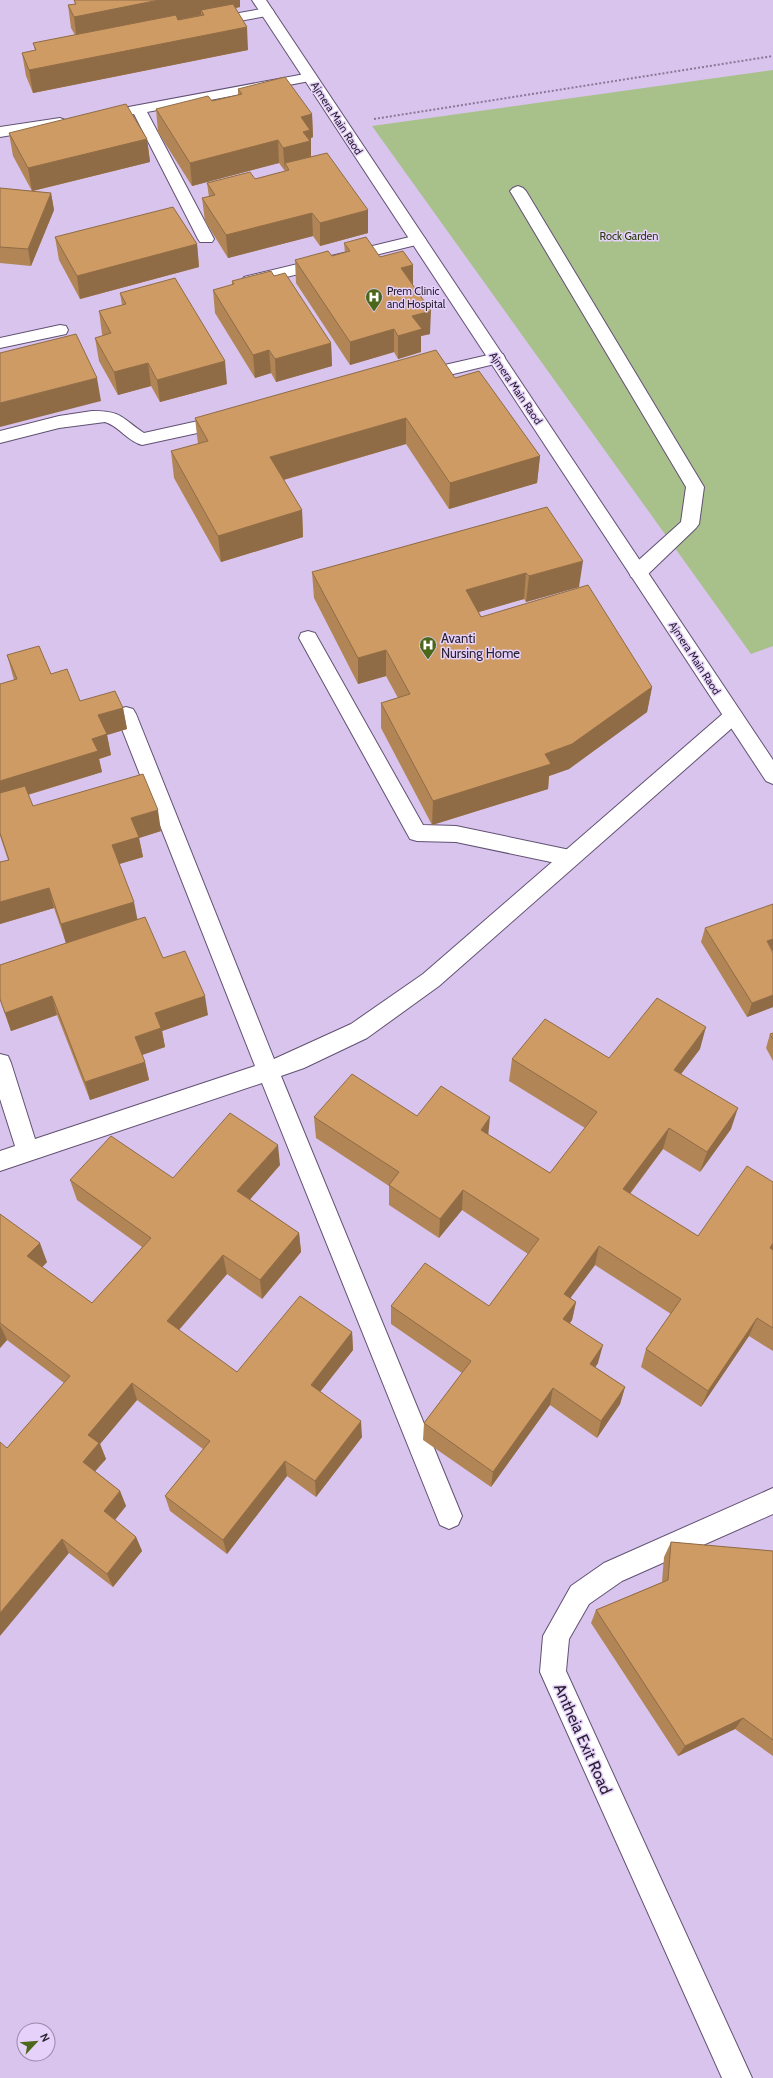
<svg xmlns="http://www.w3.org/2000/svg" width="773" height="2078" viewBox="0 0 773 2078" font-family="Cabin,sans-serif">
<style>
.green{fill:#a8c08a}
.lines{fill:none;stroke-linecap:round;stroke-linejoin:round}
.lane-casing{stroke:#625173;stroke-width:2}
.street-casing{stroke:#625173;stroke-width:2}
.secondary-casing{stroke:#625173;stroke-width:2}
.path{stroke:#887997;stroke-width:2;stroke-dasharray:2 2;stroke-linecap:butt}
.lane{fill:#fff;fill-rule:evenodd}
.street{fill:#fff;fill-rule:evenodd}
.secondary{fill:#fff;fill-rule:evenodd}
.wall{fill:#b18556}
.shaded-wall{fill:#906c46}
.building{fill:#ce9b64;stroke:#906c46}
.labels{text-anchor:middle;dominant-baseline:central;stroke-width:3;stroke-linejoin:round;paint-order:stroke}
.far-street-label{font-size:11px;fill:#271f2e;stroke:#e5d1fa}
.far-park-label{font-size:11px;fill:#293a0a;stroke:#e5d1fa}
.far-poi-label{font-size:11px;fill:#271f2e;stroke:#e5d1fa;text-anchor:start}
.poi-label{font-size:13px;fill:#271f2e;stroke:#e5d1fa;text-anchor:start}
.near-street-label{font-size:16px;fill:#271f2e;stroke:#e5d1fa}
</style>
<rect width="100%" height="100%" fill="#d8c4ed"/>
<!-- green -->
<path class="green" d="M773,70V646L751,654L372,126Z"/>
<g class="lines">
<!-- lane casing -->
<g class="lane-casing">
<path id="lane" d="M267,8L272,9L274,12L272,15L211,26L206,25L204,22L206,19L211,18Z
M518,186L523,188L526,191L704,487L699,524L696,528L645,577L638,579L631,577L629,572L631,567L681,522L686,487L510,191L513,188Z
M497,353L503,354L505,358L503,362L420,382L414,380L412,376L414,372Z
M92,411C123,411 121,418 144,433L225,415L231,417L234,421L231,425L225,427L142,445C127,441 119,426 105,422L59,428L0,443V431L59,416Z
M308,631L315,633L423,825L456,826L570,850L577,852L580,858L577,864L570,866L456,842L417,841L410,839L299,638L301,633Z"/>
</g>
<!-- street casing -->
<g class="street-casing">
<path id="street" d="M310,73L315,74L317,77L315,80L147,112L214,239L212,242H200L198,239L134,114L102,120L97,119L95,116L97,113L102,112Z
M60,118L65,120L68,123L65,126L0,137V127Z
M418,235L424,237L426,240L424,243L250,286L244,285L242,281L244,277Z
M60,325L66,326L68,330L66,334L0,348V338Z
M126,707L133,709L136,714L274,1059L351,1024L423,974L726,711L733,709L740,711L743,716L740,721L439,986L367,1038L304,1068L281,1076L462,1516L458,1525L449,1529L440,1525L262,1083L0,1171V1151L15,1146L0,1099V1054L8,1056L11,1063L35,1139L255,1066L116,714L119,709Z
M773,1488V1514L622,1581L589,1604L569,1639L566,1671L752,2078H722L540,1672L543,1636L571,1586L604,1563Z"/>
</g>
<!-- secondary casing -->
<g class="secondary-casing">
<path id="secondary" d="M252,0H266L773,760V784L766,781Z"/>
</g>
<!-- path -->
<path class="path" d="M374,119L773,56"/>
<!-- lane -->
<use href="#lane" class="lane"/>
<!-- street -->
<use href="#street" class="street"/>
<!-- secondary -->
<use href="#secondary" class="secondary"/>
</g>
<!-- wall -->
<path class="wall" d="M74,0L240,7L236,8L248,50L33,93L26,76L22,53L35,50L33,43L75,35L71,28L68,5L75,4Z
M238,89L312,114L313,137L311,138V157L368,233L320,246L313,236L228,258L205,221L202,198L209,197L207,183L255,179L285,171L279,163L192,186L158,132L156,109L212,101L238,95Z
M9,133L147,139L150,162L33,191L51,193L54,210L31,266L0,263V188L32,191L13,156Z
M55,237L197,244L199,267L80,299L59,260Z
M344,243L380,257L413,265V286L430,334L421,336V352L398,359L394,352L350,365L296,283L295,260L332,256L345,253Z
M274,276L331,343L332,366L276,382L271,373L255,378L215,313L213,290L232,285V281Z
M120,293L227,384L160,402L151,386L118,395L99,361L95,338L103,336L102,334L99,311L122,305Z
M455,378L540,456L537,483L449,509L406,444L284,480L302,510L303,537L221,562L174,478L171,451L198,444L195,418Z
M547,507L579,587L526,602L524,599L479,612L481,617L652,687L647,712L569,769L549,776L548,789L432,825L381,728V703L398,698L386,676L358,684L314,598L312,572Z
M7,655L51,674L80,701L123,708L127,729L107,735L111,755L99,759L102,772L28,795L33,806L161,831L139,838L143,857L119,864L137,920L163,958L208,1015L162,1031L165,1047L142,1055L145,1062L149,1080L90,1100L57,1015L11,1031L0,1000V965L66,943L54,908L0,924V862L8,860L0,836V684L14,680Z
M705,928L773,1007L747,1017L701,942Z
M773,1033V1061L766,1048L770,1034Z
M700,1049L681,1074L731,1129L700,1172L663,1149L630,1194L698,1236L773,1182V1351L749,1336L701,1407L641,1367L646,1349L671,1314L595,1265L570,1298L576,1302L572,1320L570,1323L598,1363L595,1367L625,1387L620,1404L597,1438L550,1405L491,1487L423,1440L424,1423L462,1373L391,1324V1306H489L528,1254L462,1210L439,1238L389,1205V1186L316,1138L314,1117L417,1116L489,1135L550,1173L585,1128L509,1081L512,1059L609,1058Z
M280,1165L250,1199L299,1233L301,1252L262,1299L227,1274L179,1330L237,1372L352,1332L353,1350L320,1392L362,1437L316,1497L287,1476L227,1554L170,1511L165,1496L203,1449L137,1400L100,1444L106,1459L95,1471L120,1491L126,1506L115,1520L136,1537L142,1551L113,1587L69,1553L7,1448L64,1383L7,1340L0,1348V1214L47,1262L42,1267L92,1303L142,1247L77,1200L70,1180L173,1178Z
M671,1542L773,1551V1756L735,1729L678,1756L591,1623L596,1610L662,1582L664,1557Z"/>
<!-- shaded-wall -->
<path class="shaded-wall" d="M159,0H240V7L203,14L201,10V15L77,40L74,17Z
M247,27L248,50L33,93L29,70Z
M312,114L313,137L311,138V164L285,163V171L283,148L301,117Z
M147,139L150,162L32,191L28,168Z
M278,140L279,163L192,186L190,163Z
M51,193L54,210L31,266L28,249Z
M368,210V233L320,246V223Z
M312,213L313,236L228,258L226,235Z
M197,244L199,267L80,299L77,276Z
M413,265V288L401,268Z
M431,311L430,334L421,336V352L398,359V336L412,316Z
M394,329V352L350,365V342Z
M331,343L332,366L276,382L275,359Z
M269,350L271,373L255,378L253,355Z
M225,361L227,384L160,402L157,380Z
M148,363L151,386L118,395L114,372Z
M97,378L101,401L0,427V403Z
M406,418V444L272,483L270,457Z
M540,456L537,483L449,509L450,483Z
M302,510L303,537L221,562L218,536Z
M583,561L579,587L526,602L529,576Z
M526,573L524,599L465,616L466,590Z
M386,650V676L358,684V658Z
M652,687L647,712L569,769L549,776L548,789L432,825L433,801L545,754Z
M123,708L127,729L107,735L111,755L99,759L102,772L0,803V781L92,739L98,715Z
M158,810L161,831L139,838L143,857L116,865L112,845L131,818Z
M49,888L54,908L0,924V902Z
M134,902L138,922L66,944L61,924Z
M773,939V952L767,941Z
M773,995V1007L747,1017L752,1003Z
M52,996L57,1015L11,1031L5,1013Z
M205,996L208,1015L162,1031L165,1047L139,1056L135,1037L155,1013Z
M706,1027L700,1049L668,1091L674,1070Z
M145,1062L149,1080L90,1100L85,1082Z
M738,1108L731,1129L700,1172L707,1152Z
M490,1117L488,1138L481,1130Z
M669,1128L663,1149L618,1209L623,1189Z
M278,1145L280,1165L240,1211L237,1191Z
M463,1190L462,1210L439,1238L440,1219Z
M299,1233L301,1252L262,1299L260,1280Z
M40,1243L47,1262L35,1275L27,1256Z
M773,1243V1251L770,1248Z
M599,1246L595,1265L560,1312L564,1294Z
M223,1255L227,1274L171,1339L167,1321Z
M576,1302L572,1320L559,1337L563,1319Z
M757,1318L749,1336L701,1407L708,1391Z
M0,1325L7,1340L0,1348Z
M352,1332L353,1350L312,1402L311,1385Z
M603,1345L598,1363L586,1381L590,1364Z
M132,1383L137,1400L100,1444L106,1459L90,1477L83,1462L88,1435Z
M625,1387L620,1404L597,1438L601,1421Z
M553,1388L550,1405L491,1487L493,1472Z
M361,1421L362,1437L316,1497L315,1481Z
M285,1461L287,1476L227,1554L223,1540Z
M120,1491L126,1506L110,1526L104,1511Z
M136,1537L142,1551L113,1587L107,1574Z
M62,1539L69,1553L0,1636V1613Z
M743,1718L735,1729L678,1756L685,1746Z"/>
<!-- building -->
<path class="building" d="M74,0H159L74,17L68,5L76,4Z
M233,4L247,27L29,70L22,53L36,50L33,43L176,15L178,20L204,15L201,10Z
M285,77L312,114L301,117L310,130L303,132L310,141L283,148L278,140L190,163L156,109L208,96L212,101L242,94L238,89Z
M126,104L147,139L28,168L9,133Z
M327,153L368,210L320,223L312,213L226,235L202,198L215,195L207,183L250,172L255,179L289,170L285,163Z
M0,188L51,193L28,249L0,247Z
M173,207L197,244L77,276L55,237Z
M366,237L380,257L403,251L413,265L401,268L431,311L412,316L422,329L398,336L394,329L350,342L295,260L328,251L332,256L350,251L344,243Z
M271,271L274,276L285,273L331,343L275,359L269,350L253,355L213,290L234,284L232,281Z
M175,278L225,361L157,380L148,363L114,372L95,338L111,333L99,311L126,304L120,293Z
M76,334L97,378L0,403V353Z
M436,350L455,378L479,371L540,456L450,483L406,418L270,457L302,510L218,536L171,451L208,441L195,418Z
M547,507L583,561L529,576L526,573L466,590L481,617L588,585L652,687L572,744L545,754L551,764L433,801L381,703L410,694L386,650L358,658L312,572Z
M39,646L51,674L67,669L80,701L115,691L123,708L98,715L107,734L92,739L98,751L0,781V684L17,679L7,655Z
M143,774L158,810L131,818L139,837L112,845L134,902L61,924L49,888L0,902V862L9,860L0,833V793L25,786L33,806Z
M773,904V939L767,941L773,953V995L752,1003L705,928Z
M145,917L163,958L185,951L205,996L155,1013L161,1028L135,1037L145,1062L85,1082L52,996L5,1013L0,999V965Z
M657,998L706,1027L674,1070L738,1108L707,1152L669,1128L623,1189L698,1236L747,1166L773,1182V1243L770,1248L773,1250V1328L757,1318L708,1391L646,1349L681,1299L599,1246L564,1294L576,1302L563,1319L603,1345L590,1364L625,1387L601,1421L553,1388L493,1472L424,1423L471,1361L391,1306L425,1263L489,1306L539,1239L463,1190L440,1219L389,1185L399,1172L314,1117L352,1074L417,1116L441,1086L490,1117L481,1130L550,1173L597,1112L512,1059L545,1019L609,1058Z
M773,1033V1039L770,1034Z
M230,1113L278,1145L237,1191L299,1233L260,1280L223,1255L167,1321L237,1372L300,1296L352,1332L311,1385L361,1421L315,1481L285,1461L223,1540L165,1496L210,1441L132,1383L88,1435L99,1443L83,1462L120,1491L104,1511L136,1537L107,1574L62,1539L0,1613V1442L7,1448L70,1376L0,1323V1214L40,1243L27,1256L92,1303L151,1238L70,1180L111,1136L173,1178Z
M671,1542L773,1551V1740L743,1718L685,1746L596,1610L668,1580Z"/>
<!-- icons -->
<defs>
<g id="hospital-pin" transform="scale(0.9)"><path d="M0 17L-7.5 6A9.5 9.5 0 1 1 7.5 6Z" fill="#4b6719" stroke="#e5d1fa"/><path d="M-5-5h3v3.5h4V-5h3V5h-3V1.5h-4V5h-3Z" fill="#fff"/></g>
</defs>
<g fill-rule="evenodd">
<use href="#hospital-pin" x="374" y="297"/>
<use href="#hospital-pin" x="428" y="645"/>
</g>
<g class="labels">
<!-- far-street labels -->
<g class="far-street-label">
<text transform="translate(337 118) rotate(57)">Ajmera Main Raod</text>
<text transform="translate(516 388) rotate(56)">Ajmera Main Raod</text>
<text transform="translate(695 658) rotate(57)">Ajmera Main Raod</text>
</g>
<!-- far-park labels -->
<g class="far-park-label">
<text x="629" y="236">Rock Garden</text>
</g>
<!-- far-poi labels -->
<g class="far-poi-label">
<text x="387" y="291">Prem Clinic<tspan x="387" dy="13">and Hospital</tspan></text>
</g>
<!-- poi labels -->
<g class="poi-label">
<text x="441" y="638">Avanti<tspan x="441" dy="15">Nursing Home</tspan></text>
</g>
<!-- near-street labels -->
<g class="near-street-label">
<text transform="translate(583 1739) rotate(66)">Antheia Exit Road</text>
</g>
</g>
<!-- north arrow -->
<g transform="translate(36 2042) rotate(64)"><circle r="19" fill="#e5d1fa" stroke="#998aa8"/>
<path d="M0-3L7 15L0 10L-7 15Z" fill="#4b6719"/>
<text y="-6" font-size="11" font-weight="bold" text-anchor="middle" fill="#271f2e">N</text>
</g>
</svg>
